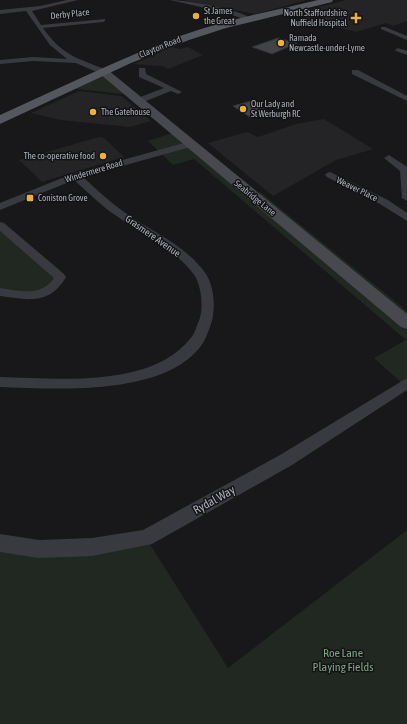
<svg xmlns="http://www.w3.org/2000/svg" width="407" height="724" viewBox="0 0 407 724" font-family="'Asap Condensed',sans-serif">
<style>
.built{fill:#242427}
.green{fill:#202821}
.building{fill:#424347;stroke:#323236}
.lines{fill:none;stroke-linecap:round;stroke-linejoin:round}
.street{fill:#393a3f;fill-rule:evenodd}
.secondary{fill:#47494f;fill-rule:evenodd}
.primary{fill:#55575e;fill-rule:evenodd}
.poi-dot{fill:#ebb13e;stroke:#131315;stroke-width:1.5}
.labels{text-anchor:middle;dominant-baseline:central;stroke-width:3;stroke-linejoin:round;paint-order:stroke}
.far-poi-label{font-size:9px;fill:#abafb9;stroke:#131315;text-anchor:start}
.far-street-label{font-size:9px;fill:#abafb9;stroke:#131315}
.street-label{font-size:10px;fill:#abafb9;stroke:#131315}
.near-street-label{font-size:12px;fill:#abafb9;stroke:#131315}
.near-park-label{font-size:12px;fill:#82a385;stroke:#131315}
</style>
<rect width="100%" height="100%" fill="#18181a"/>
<!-- built -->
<path class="built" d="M183,0H307L255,14Z
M346,0H407V21L393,26L386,23L356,32L327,25L293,14Z
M172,47L180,49L188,47L203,55L168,69L162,66L134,64Z
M79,91L121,96L151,121L130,127L61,120L31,113Z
M324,119L373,149L336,160L273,196L208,143L247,132L258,137L296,124Z
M99,137L104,138L124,157L42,182L19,160Z"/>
<!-- green -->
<path class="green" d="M104,72L131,95L69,88Z
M176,132L253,196L260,192L407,311V383L404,385L374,358L406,340L194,159L173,165L148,141Z
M0,225L60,277L44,293L0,292Z
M407,530V724H0V543L146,538L228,668Z"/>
<!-- building -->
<path class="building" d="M278,38L297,43L272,54L252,47Z
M251,101L269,112L250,117L233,106Z"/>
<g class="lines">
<!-- street -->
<path class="street" d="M67,0H78L32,11L41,25L105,19V21L103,22L43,28C63,56 77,58 107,70V74H101L76,63L33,61L0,64V60L33,57L67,59L50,45L26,11L0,14V10L40,6Z
M170,0C187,0 239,9 252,19L249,21L227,13Z
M381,27H385L407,36V40L381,29Z
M398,48L407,51V55L396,51L395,50Z
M139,68H145L146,74L182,92L178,94L171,91L141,103H135V99L164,88L139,77Z
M352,70H358L407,96V101L352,74Z
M191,141L196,144L194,146L83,177C96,189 110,202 124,212C152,232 187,246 206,274C215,288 216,312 210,327C208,332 206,338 203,343C167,397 56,389 0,387V377C57,378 149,389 190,339C194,335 196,328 198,323C204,311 202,288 195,276C177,250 143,235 118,217C102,207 88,192 74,180L0,210V203L72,174Z
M389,155L407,167V201L402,198L400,171L384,158Z
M330,172L388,200L407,213V221L380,204L327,177L325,175L327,173Z
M0,222L4,223L64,274L66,277C50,305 28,300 0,296V288C19,291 42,297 54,278L0,231Z
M407,378V390L292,465L152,544L92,556L39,558L0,552V534L39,540L92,538L143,530L280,455Z"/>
<!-- secondary -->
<path class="secondary" d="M104,69L108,70L407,314V329L401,327L100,74L99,72Z"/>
<!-- primary -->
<path class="primary" d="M318,0H333L332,2L226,28L189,40L131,63L0,124V115C60,88 119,59 180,36C225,20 272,11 318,0Z"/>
</g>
<!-- markers -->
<g class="poi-dot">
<circle cx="196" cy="16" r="4"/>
<path d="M354 12h4v4h4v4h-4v4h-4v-4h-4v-4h4z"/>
<circle cx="281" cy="43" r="4"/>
<circle cx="243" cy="109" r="4"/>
<circle cx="93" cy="112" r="4"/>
<circle cx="103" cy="156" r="4"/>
<rect x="26" y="194" width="8" height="8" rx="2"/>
</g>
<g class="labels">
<!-- far-poi labels -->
<g class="far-poi-label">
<text x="204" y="11">St James<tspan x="204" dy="10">the Great</tspan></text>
<text x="347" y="13" text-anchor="end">North Staffordshire<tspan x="347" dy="10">Nuffield Hospital</tspan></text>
<text x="289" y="38">Ramada<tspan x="289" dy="10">Newcastle-under-Lyme</tspan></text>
<text x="251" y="104">Our Lady and<tspan x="251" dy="10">St Werburgh RC</tspan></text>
<text x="101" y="112">The Gatehouse</text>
<text x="95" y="156" text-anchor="end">The co-operative food</text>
<text x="38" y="198">Coniston Grove</text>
</g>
<!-- far-street labels -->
<g class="far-street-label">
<text transform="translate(70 14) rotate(-6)">Derby Place</text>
<text transform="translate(160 47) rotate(-22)">Clayton Road</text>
<text transform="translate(94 171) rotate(-17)">Windermere Road</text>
<text transform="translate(357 189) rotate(26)">Weaver Place</text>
<text transform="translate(255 198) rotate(39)">Seabridge Lane</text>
</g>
<!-- street labels -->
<g class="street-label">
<text transform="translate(153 236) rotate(35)">Grasmere Avenue</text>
</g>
<!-- near-street labels -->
<g class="near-street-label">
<text transform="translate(214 500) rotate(-29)">Rydal Way</text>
</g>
<!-- near-park labels -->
<g class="near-park-label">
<text x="343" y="653">Roe Lane<tspan x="343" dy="14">Playing Fields</tspan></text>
</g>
</g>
</svg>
